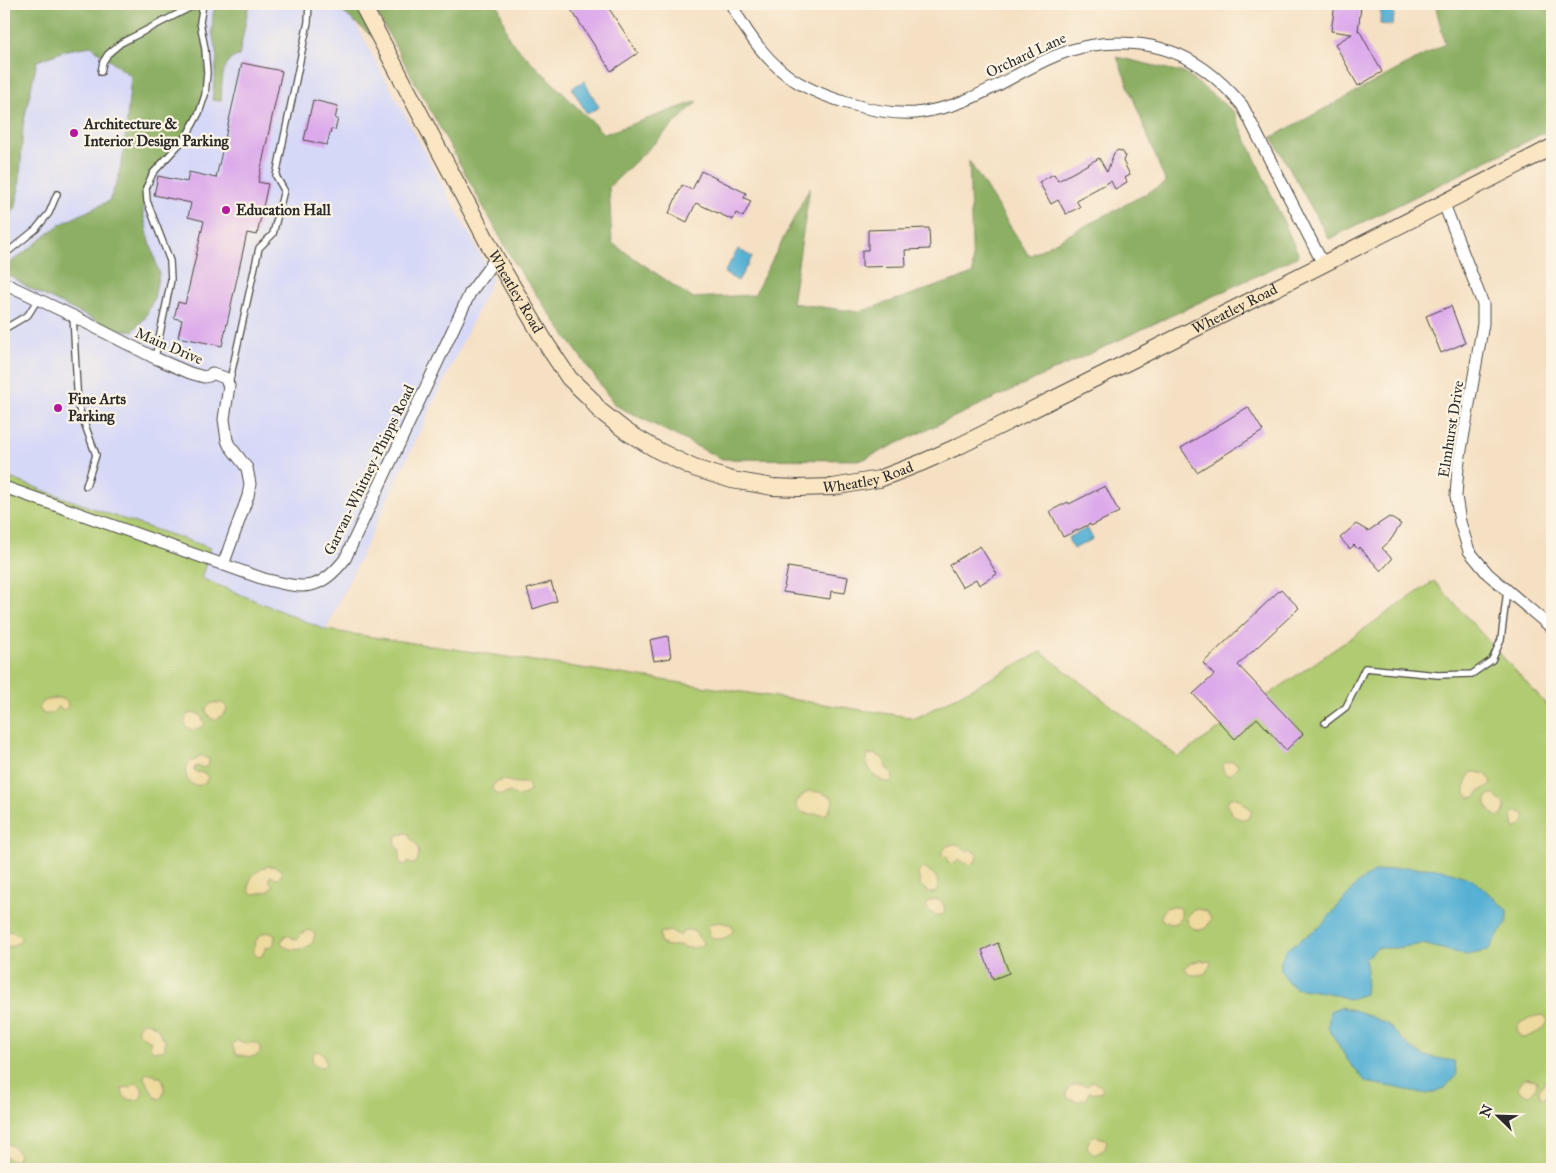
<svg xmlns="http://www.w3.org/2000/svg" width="1556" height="1173" viewBox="0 0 1556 1173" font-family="'IM FELL Great Primer',serif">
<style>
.built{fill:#d6d8f8}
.green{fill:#b0cb71;stroke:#6e7b4e}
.forest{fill:#8caf63;stroke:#5c6d47}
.sand{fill:#eeda9e;stroke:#8c8264}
.water{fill:#56b1d4;stroke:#406e80}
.building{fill:#dca9eb}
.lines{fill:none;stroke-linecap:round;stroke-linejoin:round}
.service-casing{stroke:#494642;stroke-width:8}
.minor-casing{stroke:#494642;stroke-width:13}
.secondary-casing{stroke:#494642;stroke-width:18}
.service{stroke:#fff;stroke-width:5.5}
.minor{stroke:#fff;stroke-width:11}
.secondary{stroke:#fbe6c4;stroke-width:16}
.poi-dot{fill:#b5179e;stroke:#fcf5e5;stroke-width:2}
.labels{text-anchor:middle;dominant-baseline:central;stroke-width:4.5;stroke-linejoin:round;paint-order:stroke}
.street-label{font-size:15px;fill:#2b2b2b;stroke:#fcf5e5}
.poi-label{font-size:15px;font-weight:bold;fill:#2b2b2b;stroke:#fcf5e5;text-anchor:start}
</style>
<rect width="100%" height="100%" fill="#fcf5e5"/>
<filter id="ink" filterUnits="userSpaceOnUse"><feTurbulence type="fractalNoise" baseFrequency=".02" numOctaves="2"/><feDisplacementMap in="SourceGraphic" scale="10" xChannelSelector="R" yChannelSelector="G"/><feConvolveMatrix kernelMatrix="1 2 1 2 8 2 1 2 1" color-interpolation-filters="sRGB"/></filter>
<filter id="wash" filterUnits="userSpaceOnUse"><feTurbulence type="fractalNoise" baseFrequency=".0096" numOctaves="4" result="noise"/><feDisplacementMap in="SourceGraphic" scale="20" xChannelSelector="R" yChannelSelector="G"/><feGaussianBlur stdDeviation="1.12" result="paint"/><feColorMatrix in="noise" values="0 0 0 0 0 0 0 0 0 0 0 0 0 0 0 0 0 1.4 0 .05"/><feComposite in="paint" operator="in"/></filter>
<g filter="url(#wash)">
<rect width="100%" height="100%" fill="#f5e0c3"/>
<!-- built -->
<path class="built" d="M4,4H345L493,278L326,630L201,578L211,548L114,516L4,476Z"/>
<!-- green -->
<path class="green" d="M4,476L114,516L211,548L201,578L326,630L916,718L1041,652L1178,757L1434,581L1552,711V1169H4Z"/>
<!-- forest -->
<path class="forest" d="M4,4H203L200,22L205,49V95L186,137L153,173L146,188L143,212L148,235L159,273L154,298L145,318L133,331L111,328L31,289L4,272V267L29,249L59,225L109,201L118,179L124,152L131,76L91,46L67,50L37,61L23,125L20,178L16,207L8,217L4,220Z
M216,4H249L239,56C220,59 222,86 221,101L212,100L217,57L212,32L213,14Z
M333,4H362L385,47Z
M372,4H498L509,39L604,134L698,101L609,187L612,243L692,298L754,295L810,187L792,303L859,312L973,274L969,161L1029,256L1166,183L1117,57L1185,73L1234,112L1299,256L862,460L722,459L615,405L516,266Z
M1435,4H1552V129L1329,239L1272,137L1445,44Z"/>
<!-- sand -->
<path class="sand" d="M58,698L67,701L68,705L67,708L64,710L58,707C50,714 56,714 43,714L39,708L42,702L51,699Z
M212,703H222L227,707L226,712L216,720L210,718L206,711V708Z
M192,713L200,714L205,724C194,734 179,730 187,715Z
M874,754C882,757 885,759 886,768L892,772L893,779L890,782H884L880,779L874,776C870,769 864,763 868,755Z
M199,756H202L209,759C210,768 204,769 198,766L195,767L194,770L196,772L204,773L208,777C202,795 175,781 190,761L196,760Z
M1232,761L1238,764V766L1231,774H1226L1223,770V765L1225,763Z
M1472,772C1481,772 1492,774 1491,785L1480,791L1477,796L1471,798L1465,793C1465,785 1466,778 1472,772Z
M502,780C507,781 516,783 520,783C523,783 525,783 527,783L531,790L529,792L519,797L510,792C502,796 494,796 492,787L495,783Z
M808,791L819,792L832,797L833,803L827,814C822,815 819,814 815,814C805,814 798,813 796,803L802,796Z
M1490,794L1495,795L1498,799L1504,803L1505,808L1502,816L1497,817C1490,810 1480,804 1490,794Z
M1230,798C1236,797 1241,799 1243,804L1249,807L1252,811L1249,818C1236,822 1231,813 1226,804Z
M1518,811L1525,814C1526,822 1522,828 1514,828L1512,816L1515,812Z
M406,833L409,834L410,838C419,845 422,854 415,864H412L408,862L405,865L400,863L399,860L400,851L396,846L395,839L399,835Z
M954,844L960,845L966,851L970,849L977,854L976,861L970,865L959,860C955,864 952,864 948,862L947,857L942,856V852L947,846Z
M269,866L276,867L281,870L282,875L278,878L270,876L269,881L273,885L269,891L255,894L250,893C245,880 257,869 269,866Z
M924,868C936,876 937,874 938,889L935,893L928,892L920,885L918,873L921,869Z
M935,899L942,901L945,909L944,914C935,917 930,913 926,906L927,902Z
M1168,907H1178L1181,909V917L1176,923L1170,924L1162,920C1160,914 1163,909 1168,907Z
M1198,909L1206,911L1211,918C1203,947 1170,915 1198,909Z
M719,922L732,925L733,931C725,942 708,943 708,927L710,924Z
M310,930L315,934C314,936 314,940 313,942C306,951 286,953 281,942L285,935L290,936L295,940L298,939L301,933Z
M684,930H690L696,933L698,937L703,942V944C697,949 686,949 680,945C673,946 667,948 660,942V933L671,931L680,936Z
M4,931C11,931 16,932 21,938L20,942L9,947H4Z
M267,932L275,935L274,944L269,948L266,947L262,956L258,957L254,953C253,943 257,936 267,932Z
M1201,960H1203L1204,962L1210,961L1211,964L1205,974C1195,974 1191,978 1185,969C1188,962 1194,962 1201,960Z
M1544,1015L1548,1021C1546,1029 1530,1037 1522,1038L1517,1032L1518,1025C1526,1018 1534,1016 1544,1015Z
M146,1022C154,1024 160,1028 161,1037L165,1039V1049L163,1051H153L149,1046L151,1041C146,1038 134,1034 139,1026C141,1022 142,1023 146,1022Z
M237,1040L247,1044C252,1042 256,1042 260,1047V1053C254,1059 244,1056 236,1054L232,1045Z
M315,1051L320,1052L324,1055L326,1064L323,1067L315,1066L312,1062V1056Z
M147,1073L155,1074L156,1077H161C165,1084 165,1092 161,1099L156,1098C151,1092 149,1084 144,1079L145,1075Z
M1526,1078L1536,1080C1539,1086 1533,1090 1530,1095C1517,1095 1514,1083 1526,1078Z
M1552,1080V1095L1543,1098L1540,1097L1539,1089L1545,1082Z
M1094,1082L1101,1086L1103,1089L1101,1093L1089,1092L1087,1099L1075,1102L1074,1100L1068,1099L1066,1092C1071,1084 1080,1082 1087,1086L1091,1083Z
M136,1083C143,1085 144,1093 140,1099C131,1101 122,1100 122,1088L130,1087Z
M1095,1136L1105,1139L1107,1141L1105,1149L1094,1155L1088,1149L1087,1145L1091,1137Z
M4,1143C10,1145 17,1147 19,1155L16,1161L12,1160L4,1156Z"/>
<!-- water -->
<path class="water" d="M1381,4H1395L1393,25L1380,24Z
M584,81L599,107L587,114L572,88Z
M738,249L752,257L738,281L724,273Z
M1087,528L1093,539L1073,549L1068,538Z
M1404,867L1442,869L1474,880L1507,910V923L1501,930L1488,951L1466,955L1423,944L1395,948H1377L1365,959L1367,970L1365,994L1349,999L1329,993L1295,988L1287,981L1281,969L1280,962L1287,949L1321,926L1357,884L1374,872Z
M1340,1007L1361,1012L1387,1024L1412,1049L1425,1056L1454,1061L1457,1074L1445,1088L1428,1094L1366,1082L1348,1061L1328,1027L1330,1011Z"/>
<g id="blocks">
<!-- building -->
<path class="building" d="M576,4H606L638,53L611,71L570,8Z
M1335,4L1361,7L1358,31L1359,30L1382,72L1358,86L1335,44L1352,34L1331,31Z
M242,63L282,71L258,182L268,184L257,235L247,233L222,346L178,337L182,320L174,318L178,302L185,304L204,221L188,217L191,203L154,195L158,176L187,182L189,172L216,178Z
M313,100L338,106L335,119H338L335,130L331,129L327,145L304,140Z
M1118,150L1123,152L1125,156L1123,161L1130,175L1125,178L1127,182L1115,189L1111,181L1076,200L1080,207L1066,214L1058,200L1051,204L1039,182L1054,174L1058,181L1099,158L1107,172L1114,153Z
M701,171L746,193L744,198L751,201L743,217L736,213L733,220L696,203L687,222L669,213L682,185L692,190Z
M929,228L930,249L905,250L906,266L862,267V250H868V230Z
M1451,306L1465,343L1441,353L1426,316Z
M1248,407L1263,431L1197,472L1181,448Z
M1105,486L1119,512L1091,526L1090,524L1063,537L1050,511L1068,502L1069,504Z
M1389,517L1401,524L1390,541L1382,548L1392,559L1381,571L1359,547L1358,549L1354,545L1350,549L1340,538L1356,524L1368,531Z
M980,546L997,574L979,585L976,579L962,587L949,565Z
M788,567L848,577L845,593L831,591L830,599L783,592Z
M551,582L557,601L533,609L527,589Z
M1281,589L1299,608L1238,665L1303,734L1286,750L1257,718L1235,739L1193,694L1214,675L1203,663Z
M668,636L671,658L654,661L650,640Z
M998,943L1009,973L993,979L982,950Z"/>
</g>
</g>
<g filter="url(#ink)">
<use href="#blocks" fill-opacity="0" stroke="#494642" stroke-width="1"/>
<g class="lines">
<!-- service casing -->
<g class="service-casing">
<path id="service" d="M101,72L103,62L108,54L121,43L197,4
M4,255L36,229L49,213L57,194
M73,316L78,406L96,455L86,486
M4,329L28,315L38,299
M155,358L171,280L170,261L147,201L146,188L153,173L186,137L199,113L205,95L207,73L205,49L200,22L203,4
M229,384L259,248L273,234L284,190L276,176L308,22L309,4
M1325,723L1346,707L1365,668L1438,675L1472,674L1492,660L1501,640L1507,590"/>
</g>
<!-- minor casing -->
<g class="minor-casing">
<path id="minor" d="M731,4C745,30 763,57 787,75C816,97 879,116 916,113C931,111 949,107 964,101C995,89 1024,69 1055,56C1102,36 1162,38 1204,69C1218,79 1231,92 1242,105L1323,264
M1444,204L1483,304V324L1458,467L1456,496L1460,522L1469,551L1488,574L1552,628
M4,283L73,316L155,358L190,373L204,377L209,376L212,373L225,378L229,386L224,419L227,440L229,445L247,468L250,484L248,496L223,565
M4,487L264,579C302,588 318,594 345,559L470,293L496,258"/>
</g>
<!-- secondary casing -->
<g class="secondary-casing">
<g id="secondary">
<path id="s1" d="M362,4L496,258L547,345L569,378L591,399L599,410L627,432L659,451L694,468L732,480L773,487L798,488L833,487L879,479L923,462L959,446C1157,348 1356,249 1552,147"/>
</g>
</g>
<!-- service -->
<use href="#service" class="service"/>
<!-- minor -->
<use href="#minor" class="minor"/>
<!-- secondary -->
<use href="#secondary" class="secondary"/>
</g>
</g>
<!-- markers -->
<g class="poi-dot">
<circle cx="74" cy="133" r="5"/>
<circle cx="226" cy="210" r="5"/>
<circle cx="58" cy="408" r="5"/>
</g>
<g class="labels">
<!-- street labels -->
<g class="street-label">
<text transform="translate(1026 55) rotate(-25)">Orchard Lane</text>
<text stroke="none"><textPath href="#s1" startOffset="326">Wheatley Road</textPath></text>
<text stroke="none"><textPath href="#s1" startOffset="1166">Wheatley Road</textPath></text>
<text transform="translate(169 346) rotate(23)">Main Drive</text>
<text transform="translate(1451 429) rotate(-81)">Elmhurst Drive</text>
<text transform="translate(369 470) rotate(-64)">Garvan-Whitney-Phipps Road</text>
<text stroke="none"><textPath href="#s1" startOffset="761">Wheatley Road</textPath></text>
</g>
<!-- poi labels -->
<g class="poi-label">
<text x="84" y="124">Architecture &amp;<tspan x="84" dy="17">Interior Design Parking</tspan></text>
<text x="236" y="210">Education Hall</text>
<text x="68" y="399">Fine Arts<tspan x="68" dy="17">Parking</tspan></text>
</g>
</g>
<!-- margin -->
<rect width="1556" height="1173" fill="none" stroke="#fcf5e5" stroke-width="20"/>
<!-- north arrow -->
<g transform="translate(1498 1116) rotate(293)" stroke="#fcf5e5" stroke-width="4" paint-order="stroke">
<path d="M0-4L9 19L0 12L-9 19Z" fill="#2b2b2b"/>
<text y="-8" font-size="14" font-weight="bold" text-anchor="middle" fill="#2b2b2b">N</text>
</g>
</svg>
